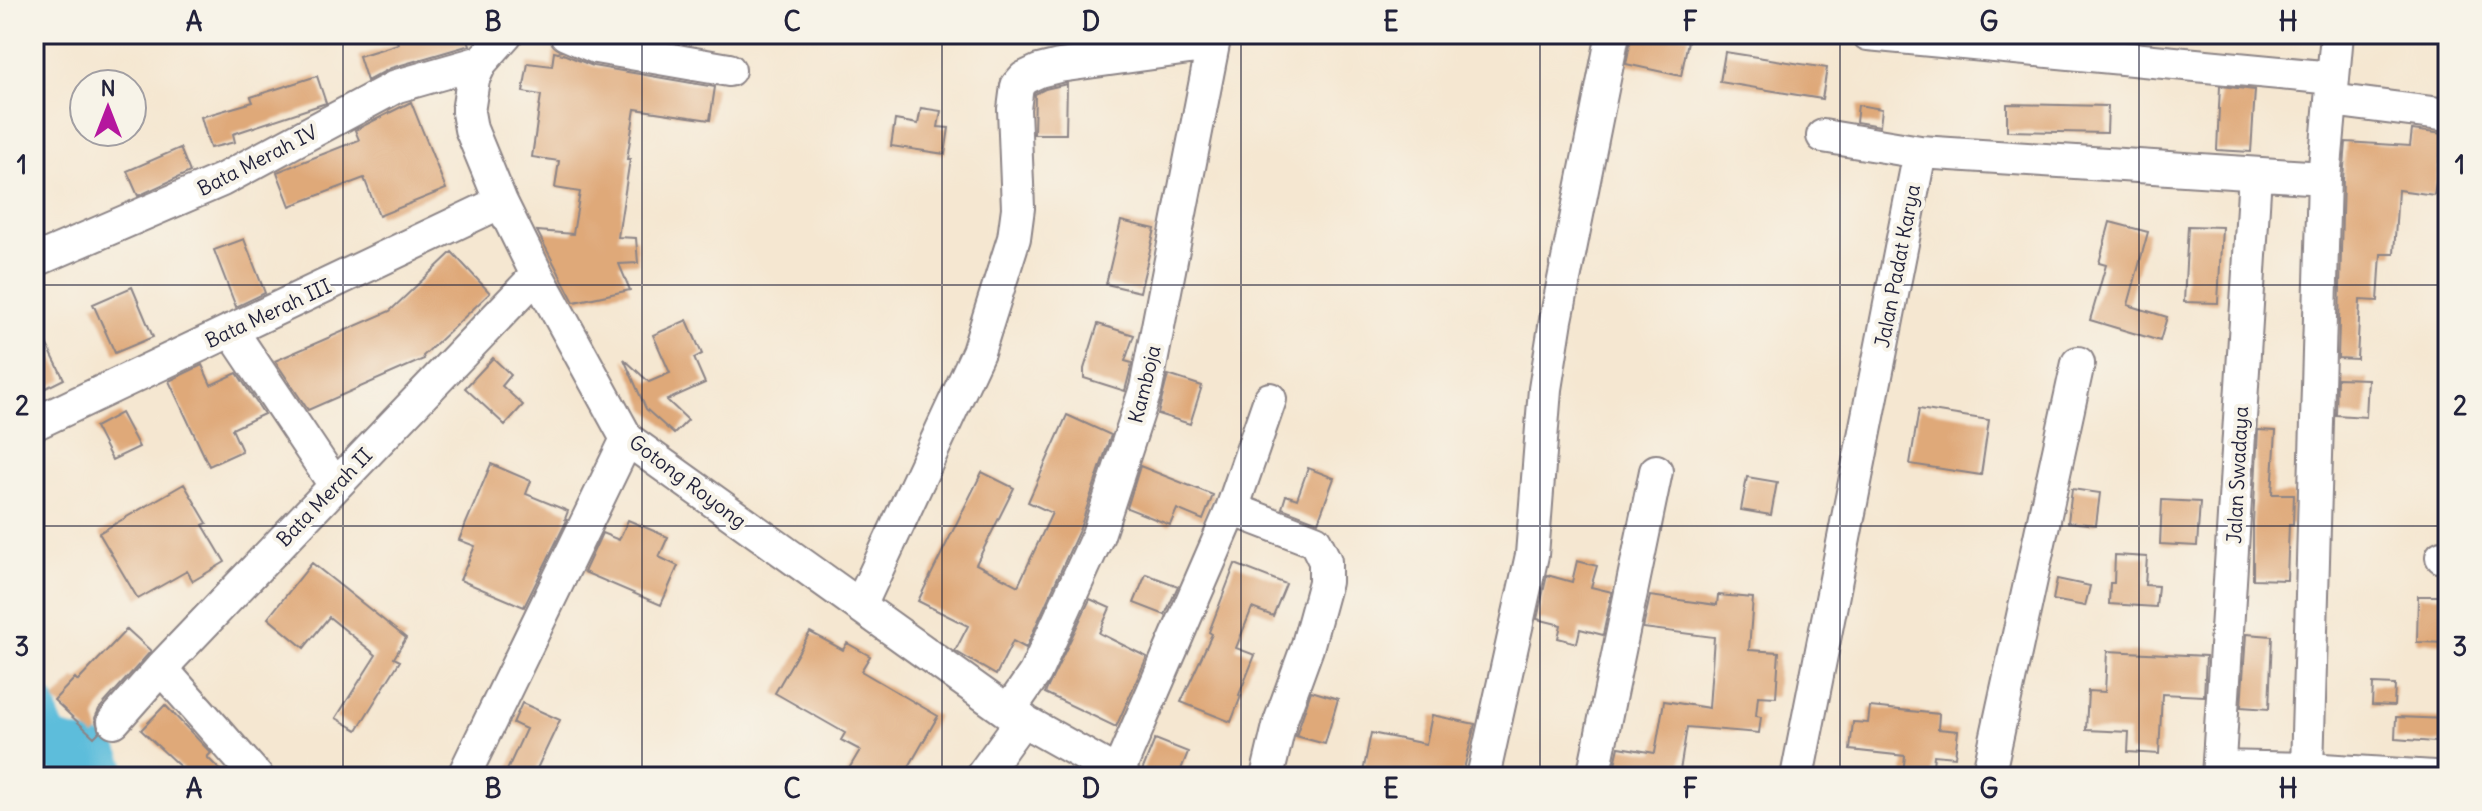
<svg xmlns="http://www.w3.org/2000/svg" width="2482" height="811" viewBox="0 0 2482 811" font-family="Delius,sans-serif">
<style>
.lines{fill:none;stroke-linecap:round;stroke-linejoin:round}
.river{stroke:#5dbddb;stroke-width:48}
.building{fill:#dfa979}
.minor-casing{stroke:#8c8486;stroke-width:36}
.minor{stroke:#fff;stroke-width:32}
.grid{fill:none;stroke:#22223b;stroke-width:2;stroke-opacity:0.55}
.labels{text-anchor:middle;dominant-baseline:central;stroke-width:8;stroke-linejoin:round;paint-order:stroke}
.street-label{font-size:20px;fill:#22223b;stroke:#f7f3e8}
.neatline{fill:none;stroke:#22223b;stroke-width:3}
.grid-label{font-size:26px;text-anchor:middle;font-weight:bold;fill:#22223b}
</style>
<rect width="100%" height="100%" fill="#f7f3e8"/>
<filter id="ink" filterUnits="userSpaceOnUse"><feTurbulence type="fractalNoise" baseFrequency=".0125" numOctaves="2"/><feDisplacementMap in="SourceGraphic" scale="16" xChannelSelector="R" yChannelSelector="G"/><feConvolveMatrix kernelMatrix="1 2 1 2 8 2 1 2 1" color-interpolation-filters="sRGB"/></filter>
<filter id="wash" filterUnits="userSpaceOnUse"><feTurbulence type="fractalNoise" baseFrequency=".006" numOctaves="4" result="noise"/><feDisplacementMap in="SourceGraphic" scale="32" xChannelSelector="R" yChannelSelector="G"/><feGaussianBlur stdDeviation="1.8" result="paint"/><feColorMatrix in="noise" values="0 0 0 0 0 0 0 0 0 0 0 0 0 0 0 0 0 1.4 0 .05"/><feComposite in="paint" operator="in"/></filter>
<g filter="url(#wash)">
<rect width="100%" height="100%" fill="#f5e7d1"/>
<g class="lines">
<!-- river -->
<path class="river" d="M34,710L36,722L47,745L96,758L105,777"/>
</g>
<g id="blocks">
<!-- building -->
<path class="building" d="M395,34H466L470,45L391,68L367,81L359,56L398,44Z
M1632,34H1678L1689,36L1681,76L1626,64Z
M554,52L563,54L593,66L715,87L710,120L635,109L627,159H630L618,237L636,238L638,263L619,264L630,290L574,302L537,231L573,234L580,192L555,188L559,161L532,157L541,95L523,92L528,63L552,66Z
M1725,52L1827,68L1822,99L1720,82Z
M317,76L326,103L233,134L235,142L210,148L201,117L253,102L251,97Z
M1067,84L1066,134H1034L1035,94L1045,89Z
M2220,86L2255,90L2251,152L2217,150Z
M411,102L446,189L379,216L364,178L290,206L277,172L359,140L355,130Z
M2007,104L2108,106L2107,133L2007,131Z
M1858,105L1882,109L1880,126L1856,122Z
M921,108L941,111L938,127L949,128L945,154L891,146L895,120L918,124Z
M2412,130L2444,134L2434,195L2398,190L2394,254H2381L2378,301L2360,300L2357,359L2338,358L2343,179L2346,142L2410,146Z
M180,148L190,172L138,196L127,171Z
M1121,221L1155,229L1140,292L1106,284Z
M2110,222L2148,232L2128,305L2167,317L2160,341L2090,320L2106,265L2099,263Z
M2188,226L2222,227L2218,303L2184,302Z
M244,239L265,293L236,307L214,250Z
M452,252L490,293L423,356L424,359L308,410L275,361L390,311Z
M132,287L153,337L115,353L93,304Z
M34,319L64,379L34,394Z
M687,320L702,354L694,358L705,383L667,400L688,420L674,434L646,409L624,359L649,382L670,373L653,335Z
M1098,324L1134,335L1125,361L1132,363L1125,391L1084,378V369Z
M493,358L511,375L502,386L523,405L505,425L465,388Z
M202,365L211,385L237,373L264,414L232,429L242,451L209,466L169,381Z
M1168,375L1202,386L1190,424L1158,414Z
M2337,378L2368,379L2366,417L2336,415Z
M1919,409L1989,420L1981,475L1910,464Z
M121,413L139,447L112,460L95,427Z
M1067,415L1111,435L1080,528L1026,648L1013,641L996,675L955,651L968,626L918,601L982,472L1014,488L976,564L1018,586L1052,513L1028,502Z
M2258,430L2276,431L2272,494H2294L2293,524H2289L2287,580L2253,579V522Z
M491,464L531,481L526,494L568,511L565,519L567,520L524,607L460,580L475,546L459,540Z
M1140,466L1213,495L1203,520L1177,509L1170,525L1127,508Z
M1308,468L1334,478L1318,522L1282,508L1286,495L1297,499Z
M1747,477L1777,482L1771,515L1741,510Z
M184,484L207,523L203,525L225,562L193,581L187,571L138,599L99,533Z
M2072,489L2100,493L2096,525L2068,522Z
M2162,500L2200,502L2197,546L2160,544Z
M628,520L668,537L659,557L678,566L661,605L584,572L602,533L619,540Z
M2115,555L2147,557L2145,585L2158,586L2156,607L2109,604L2110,583H2114Z
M1577,561L1597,566L1591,587L1612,592L1603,635L1580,629L1577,643L1558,638L1561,625L1537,619L1547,575L1572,582Z
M312,563L406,638L394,658L400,661L357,730L336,718L376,655L329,617L304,648L268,618Z
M1235,564L1286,584L1273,616L1252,608L1236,648L1255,655L1239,695L1241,696L1231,722L1181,702L1212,634L1209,632Z
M1146,574L1178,586L1165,615L1134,603Z
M2057,579L2090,586L2085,606L2053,600Z
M1718,595L1753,598L1749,650L1779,652L1776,697L1758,696L1756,716L1761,717L1759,733L1687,727L1679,777H1612L1619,747L1655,753L1664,701L1709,708L1714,637L1643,628L1650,596L1717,605Z
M2418,596H2448V643L2417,642Z
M1090,599L1110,608L1099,633L1147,657L1116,727L1045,693Z
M127,629L151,651L99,709L95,718L99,732L94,737L54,700L75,678L78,681Z
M810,632L843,650L847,643L870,656L861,671L938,716L903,777H844L860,750L841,740L845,733L775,693Z
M2246,634L2272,636L2269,709L2241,707Z
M2107,651L2206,656L2204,696L2162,694L2159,754L2128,752L2129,732L2086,730L2088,691L2105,692Z
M2373,684L2395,685L2394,706L2372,705Z
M1311,691L1338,699L1325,744L1296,736Z
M522,703L560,720L533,777H504L526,729L513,723Z
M165,705L211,753L207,757L227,777H191L141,730Z
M1870,707L1939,714L1938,729L1958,731L1955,757L1934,755L1932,777L1903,773L1905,756L1850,750L1853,722L1868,723Z
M1432,715L1475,724L1462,777H1362L1371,733L1426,744Z
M2396,717L2448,719V743L2395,739Z
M1155,739L1188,752L1178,777H1143L1142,771Z"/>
</g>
</g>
<g filter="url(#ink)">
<use href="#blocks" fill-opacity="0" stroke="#8c8486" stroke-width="2"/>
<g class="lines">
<!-- minor casing -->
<g class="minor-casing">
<path id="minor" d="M506,34L481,62L473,79L468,112L471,129L501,202L537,275L627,439L1008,712L1124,777
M566,34L596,47L729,70
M1868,34L2333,78
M2331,100L2448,115
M1823,136L1920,152
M34,261L222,180L397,86L481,62
M231,330L335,485
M34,424L501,202
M1232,509L1315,541L1325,561V582L1307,648L1280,722L1267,777
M2442,557L2448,558
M860,606L978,352L1014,238L1018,208L1014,109L1017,86L1024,78L1039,71L1059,66L1211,45
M161,668L257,777
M1008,712L1035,673L1098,535L1146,388L1215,34
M114,721L161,668L537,275
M2219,767L2307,769L2434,777
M2307,769L2324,178L2337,34
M463,777L627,439
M981,777L1023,719
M1116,777L1232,509L1270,399
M1483,777L1532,555L1545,389L1556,320L1613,34
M1593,777L1656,471
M1797,777L1920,152L2324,178
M1988,777L2078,363
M2218,777L2255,174"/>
</g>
<!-- minor -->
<use href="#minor" class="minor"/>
</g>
</g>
<!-- grid -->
<path class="grid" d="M343,34V777M642,34V777M942,34V777M1241,34V777M1540,34V777M1840,34V777M2139,34V777M34,285H2448M34,526H2448"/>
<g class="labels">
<!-- street labels -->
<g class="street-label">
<text transform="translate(257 160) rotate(-27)">Bata Merah IV</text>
<text transform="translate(1897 266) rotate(-79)">Jalan Padat Karya</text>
<text transform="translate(268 313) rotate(-25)">Bata Merah III</text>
<text transform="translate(1144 384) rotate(-76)">Kamboja</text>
<text transform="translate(2237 475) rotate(-87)">Jalan Swadaya</text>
<text transform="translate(688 481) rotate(37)">Gotong Royong</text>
<text transform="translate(324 497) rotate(-46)">Bata Merah II</text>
</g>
</g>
<!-- margin -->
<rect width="2482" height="811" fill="none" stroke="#f7f3e8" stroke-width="88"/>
<!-- north arrow -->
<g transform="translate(108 108)"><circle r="38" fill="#f7f3e8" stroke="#a29fa3" stroke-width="2"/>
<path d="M0-6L14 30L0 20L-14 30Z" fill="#b5179e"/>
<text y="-12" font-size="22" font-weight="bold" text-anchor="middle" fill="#22223b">N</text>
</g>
<rect x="44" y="44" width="2394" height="723" class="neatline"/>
<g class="grid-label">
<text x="194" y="31">A</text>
<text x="493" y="31">B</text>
<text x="792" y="31">C</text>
<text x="1091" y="31">D</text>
<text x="1391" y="31">E</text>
<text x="1690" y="31">F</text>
<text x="1989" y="31">G</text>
<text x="2288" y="31">H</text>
<text x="22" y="174">1</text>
<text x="2460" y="174">1</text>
<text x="22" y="415">2</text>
<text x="2460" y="415">2</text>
<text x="22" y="656">3</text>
<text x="2460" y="656">3</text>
<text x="194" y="798">A</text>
<text x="493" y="798">B</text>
<text x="792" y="798">C</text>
<text x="1091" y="798">D</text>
<text x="1391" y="798">E</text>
<text x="1690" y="798">F</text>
<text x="1989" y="798">G</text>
<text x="2288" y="798">H</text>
</g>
</svg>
